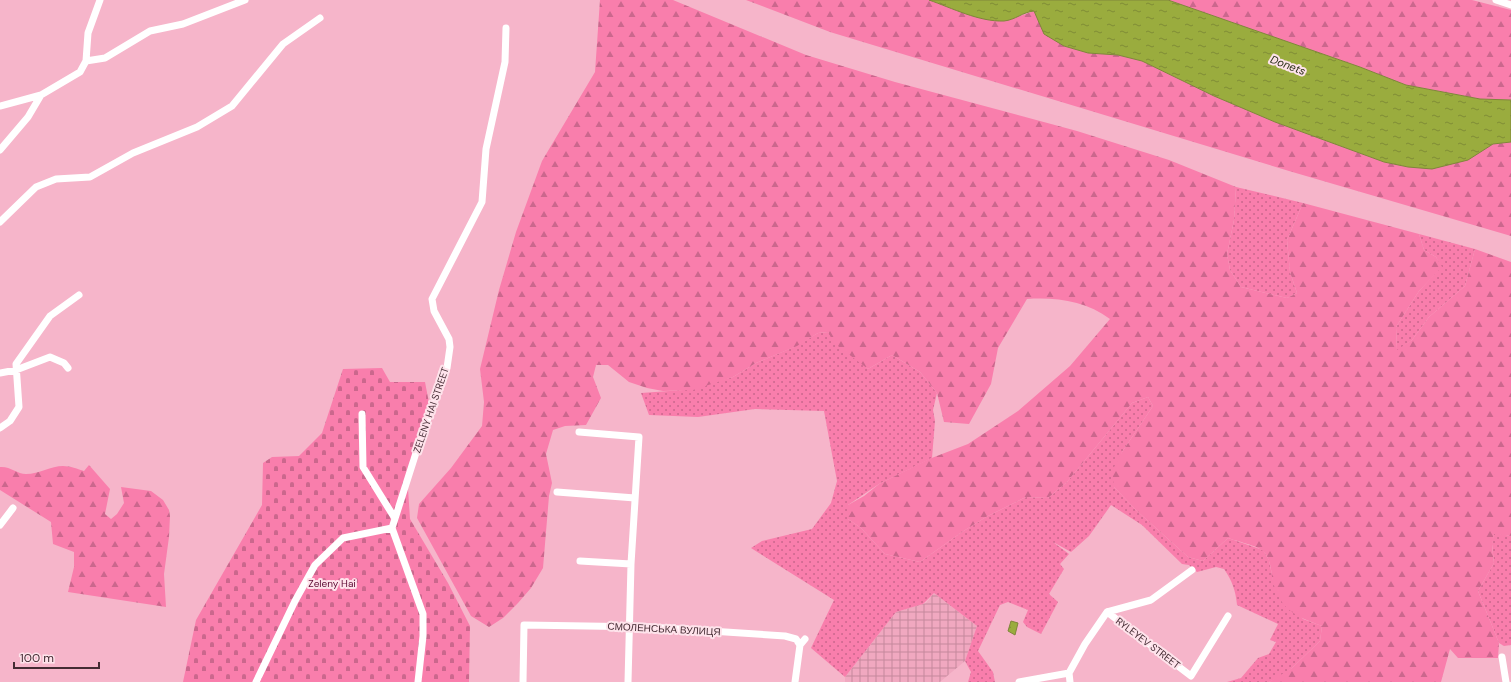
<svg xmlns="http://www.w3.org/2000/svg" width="1511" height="682" viewBox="0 0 1511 682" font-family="'DM Sans',sans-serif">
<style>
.industrial{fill:url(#industrial-grid)}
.grass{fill:url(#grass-dots)}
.forest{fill:url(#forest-firs)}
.cemetery{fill:url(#cemetery-stones)}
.water{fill:url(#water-ripples);stroke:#80853b}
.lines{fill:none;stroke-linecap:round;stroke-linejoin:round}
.minor{stroke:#fff;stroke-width:7}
.labels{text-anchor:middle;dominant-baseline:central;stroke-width:4;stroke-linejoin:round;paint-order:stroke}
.street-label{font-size:10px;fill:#442b33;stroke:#fee3eb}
.park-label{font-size:10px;fill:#5d0932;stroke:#fee3eb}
.water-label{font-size:11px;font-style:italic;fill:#2b3018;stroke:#fee3eb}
</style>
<defs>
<pattern id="industrial-grid" width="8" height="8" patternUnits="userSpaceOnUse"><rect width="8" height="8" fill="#f0a8c0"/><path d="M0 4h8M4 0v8" fill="none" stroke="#c4899d"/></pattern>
<pattern id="grass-dots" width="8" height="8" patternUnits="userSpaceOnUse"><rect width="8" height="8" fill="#f97eac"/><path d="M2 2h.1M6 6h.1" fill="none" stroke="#cb678d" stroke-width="1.8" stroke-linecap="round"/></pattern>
<pattern id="forest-firs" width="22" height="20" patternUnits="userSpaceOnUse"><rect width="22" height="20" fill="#f97eac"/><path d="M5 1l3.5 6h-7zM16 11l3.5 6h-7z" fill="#cb678d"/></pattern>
<pattern id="cemetery-stones" width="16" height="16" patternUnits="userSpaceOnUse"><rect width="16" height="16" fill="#f97eac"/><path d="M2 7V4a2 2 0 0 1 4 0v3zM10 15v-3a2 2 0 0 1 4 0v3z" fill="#cb678d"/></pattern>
<pattern id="water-ripples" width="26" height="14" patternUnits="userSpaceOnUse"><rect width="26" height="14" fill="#9aac3e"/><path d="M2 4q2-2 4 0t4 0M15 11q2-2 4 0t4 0" fill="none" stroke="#7f8c35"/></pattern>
</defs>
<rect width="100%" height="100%" fill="#f6b5ca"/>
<!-- industrial -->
<path class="industrial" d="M934,593L977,626L965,661L940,682H845V677L896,612L926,603Z"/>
<!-- grass -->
<path class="grass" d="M1236,187L1303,203L1287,240L1290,272L1297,293L1287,298L1241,287L1230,270L1227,254L1234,220Z
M1419,234L1475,249L1465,286L1429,317L1412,340L1397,351L1396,327L1419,291L1441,267L1436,257L1424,250Z
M828,332L868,369L892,355L920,372L937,393L933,410L935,421L932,458L879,484L848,505V519L861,528L885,554L920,562L962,532L986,517L1026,497L1048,498L1067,482L1132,403L1148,397L1153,406L1122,452L1114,487L1137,511L1188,557L1203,561L1228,538L1263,550L1269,560L1273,580L1303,619L1322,626L1320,641L1292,668L1280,677L1269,682H1227L1241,678L1258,658L1269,654L1276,642L1270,640L1278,624L1237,605C1236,592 1232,580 1224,569L1216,567L1197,572L1189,565L1182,564L1142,525L1111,505L1089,536L1071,552L1053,542L1069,554L1060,564L1064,569L1049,594L1058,602L1041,634L1027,627L1023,622L1028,610L1008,602L1000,605L978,651L993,672L995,682H968L971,672L965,661L977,626L934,593L923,604L896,612L845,677L811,648L834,600L751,548L762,541L812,529L831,503L837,481L824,411L755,409L698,417L649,415L641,393L683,390L733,377L756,363L794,347L818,333Z
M1494,533L1511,536V645L1504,646L1499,643L1478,591L1494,563L1492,544Z"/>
<!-- forest -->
<path class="forest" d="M600,0H673L806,55L895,82L1077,131L1169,160L1236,187L1234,220L1227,254L1230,270L1241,287L1287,298L1297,293L1290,272L1287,240L1303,203L1419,234L1424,250L1436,257L1442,267L1419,291L1396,327L1397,350L1412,340L1429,317L1465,286L1475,249L1511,262V536L1494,534L1492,546L1494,563L1478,591L1499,643L1498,658H1458L1450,649L1441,682H1269L1292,668L1320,641L1322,626C1295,616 1278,609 1272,577C1271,568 1270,558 1263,551C1258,546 1236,541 1228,538L1203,561L1188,557L1137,511L1114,487L1112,471L1122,452L1153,406L1148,397L1132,403L1067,482L1048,498L1026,497L986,517L962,532L920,562L885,554L861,528L848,519V505L864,496L879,484L929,459L968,444L1018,411L1070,366L1110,319C1086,301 1056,297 1027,299L998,348L991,384L969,424L944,422L937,393L920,372L892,355L868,369L834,343L828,332L818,333L797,346L756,363L733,377L693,390L663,391L647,388L629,382L608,365H596L593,377L601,398L586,425L565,426L553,430L546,454L552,483L549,496L543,568L531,588L518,603L503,618L489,627L471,616L417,518L419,504L451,468L482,426L484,402L480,369L499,290L516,232L542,161L595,72Z
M746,0H929L978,17L1020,16L1034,11L1064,46L1088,53L1118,55L1142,61L1214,96L1275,122L1384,162L1408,167L1485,149L1493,144L1511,142V236L1289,171L830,32Z
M1168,0H1472L1511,10V100L1480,99L1406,85L1360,67Z
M89,465L110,489L105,514L111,519L117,514L124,503L121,487L151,491L163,500L169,510L170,516L169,537L164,574L166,607L68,592L74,567V552L53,544L51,522L0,490V467C10,466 17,474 26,474C39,474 51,466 63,466C70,466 78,469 84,471Z"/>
<!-- cemetery -->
<path class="cemetery" d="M382,368L390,382H425L430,408L407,473L410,519L448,583L470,626L469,682H183L196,620L262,505L263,463L272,457L299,456L322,433L343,369Z"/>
<!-- water -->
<path class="water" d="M929,0H1168L1360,67L1406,85L1480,99L1511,100V142L1493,144L1468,160L1432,169L1408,167L1384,162L1275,122L1214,96L1142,61L1118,55L1088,53L1064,46L1044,34L1034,11C1023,12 1015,20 1004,21C979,22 952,8 929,0Z
M1011,621L1018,623L1015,635L1008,631Z"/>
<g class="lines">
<!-- minor -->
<path class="minor" d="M1496,0L1511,5
M86,61L105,58L150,31L183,24L245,0
M0,106L41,95
M0,150L28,117L41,95L80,72L86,61L88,33L100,0
M0,222L36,187L56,179L90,177L133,153L197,127L232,106L283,44L320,18
M0,373L16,370L50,357L64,363L68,368
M362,414L363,467L394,517
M0,428L10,421L19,407L16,364L50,316L79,295
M579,432L639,437L631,564L628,682
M557,492L635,498
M0,525L13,508
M580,561L631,564
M1107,612L1191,676L1228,616
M1502,657L1506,682
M256,682L295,601L315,565L343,538L392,528
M418,682L423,636V614L392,528L422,434L447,368L450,347L449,339L434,311L432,299L482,202L486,149L505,62L506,28
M523,682L524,625L649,627L785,636L796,639L800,645
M795,682L800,645L805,639
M1019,682L1069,673
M1070,682L1069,673L1085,644L1107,612L1151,600L1192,570"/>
</g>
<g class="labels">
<!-- street labels -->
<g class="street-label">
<text transform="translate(431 410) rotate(-71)">ZELENY HAI STREET</text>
<text transform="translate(664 629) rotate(3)">СМОЛЕНСЬКА ВУЛИЦЯ</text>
<text transform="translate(1148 643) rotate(37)">RYLEYEV STREET</text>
</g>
<!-- park labels -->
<g class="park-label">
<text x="332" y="583">Zeleny Hai</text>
</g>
<!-- water labels -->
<g class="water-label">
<text transform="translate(1288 65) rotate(21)">Donets</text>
</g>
</g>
<!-- scale -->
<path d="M14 662v6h85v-6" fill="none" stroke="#442b33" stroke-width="2"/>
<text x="20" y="662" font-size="12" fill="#442b33" stroke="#fee3eb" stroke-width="3" paint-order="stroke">100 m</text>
</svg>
